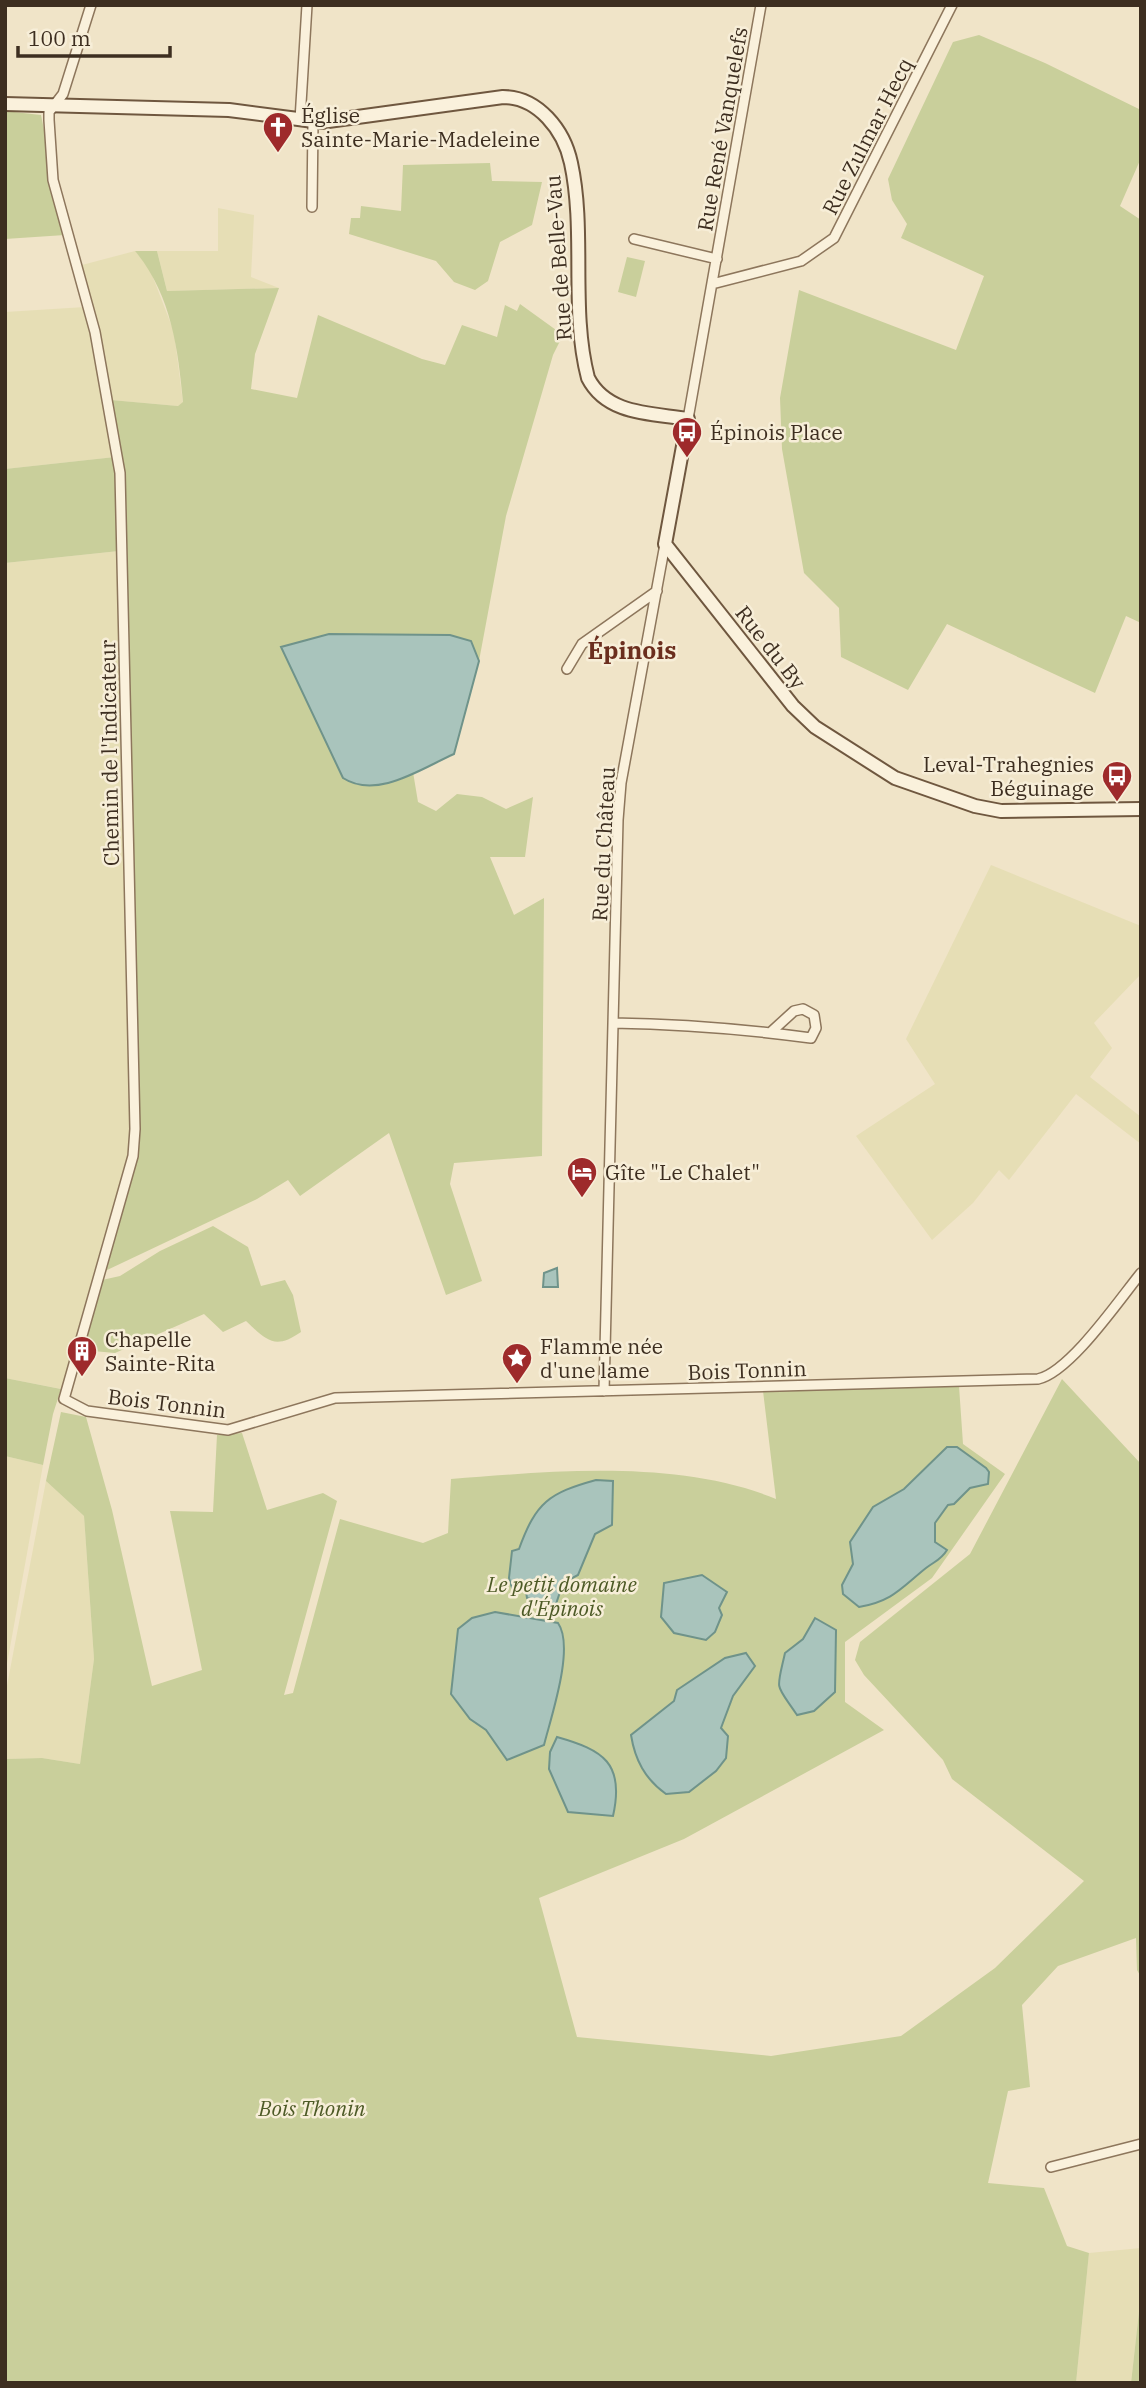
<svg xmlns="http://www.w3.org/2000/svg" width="1146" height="2388" viewBox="0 0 1146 2388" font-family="'IBM Plex Serif',serif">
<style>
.farmland{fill:#e6deb5}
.green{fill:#c9cf9b}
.water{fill:#a9c4bc;stroke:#6f938a;stroke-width:2}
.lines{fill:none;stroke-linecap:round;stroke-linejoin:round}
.street-casing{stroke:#8d765c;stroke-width:12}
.secondary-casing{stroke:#6f573f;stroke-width:16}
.street{stroke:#faf1dc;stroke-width:9}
.secondary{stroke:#faf1dc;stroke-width:12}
.labels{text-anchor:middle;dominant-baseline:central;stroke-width:5;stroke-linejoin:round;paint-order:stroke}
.poi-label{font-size:21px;fill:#3d2e20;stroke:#f7eed8;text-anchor:start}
.street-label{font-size:21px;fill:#3d2e20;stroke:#f7eed8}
.park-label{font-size:21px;font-style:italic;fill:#4d5a26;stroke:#f7eed8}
.quarter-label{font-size:24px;font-weight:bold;fill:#6b2e1e;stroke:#f7eed8}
</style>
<rect width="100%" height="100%" fill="#f0e4c8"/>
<!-- farmland -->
<path class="farmland" d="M218,208L254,215L251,277L279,288L167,291L157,251H218Z
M135,251L149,267L174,332L183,403L178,406L111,400L82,265Z
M85,307L115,457L5,469V312Z
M119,551L131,1122L129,1151L116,1201L62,1389L5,1378V563Z
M991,865L1141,926V974L1094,1023L1112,1048L1090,1077L1141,1117V1144L1076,1094L1009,1180L999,1170L973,1203L932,1240L856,1136L935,1084L906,1039Z
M5,1456L43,1465L5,1675Z
M46,1481L84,1516L94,1659L80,1764L42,1758L5,1759V1696Z
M1141,2248V2294L1131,2383H1076L1089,2253Z"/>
<!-- green -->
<path class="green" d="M979,35L1045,63L1141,110V158L1120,206L1141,220V623L1126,616L1095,693L947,624L908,690L841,657L839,608L804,573L782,449L780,398L799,290L956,350L984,276L901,238L907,224L892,200L888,179L953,42Z
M5,111L41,115L65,235L5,239Z
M490,163L492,181L542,182L532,225L500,242L488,281L475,290L454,282L436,261L349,234L351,218H360L361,206L401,211L403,165Z
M135,251H157L167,291L279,288L255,354L251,389L297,398L318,315L422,359L445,365L462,325L497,337L505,305L517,311L520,304L563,335L553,355L506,516L479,661L471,641L450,635L329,634L282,647L343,778C368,794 388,782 413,772L418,802L436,811L457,794L482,797L506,809L533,797L525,857H490L514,915L544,898L542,1156L454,1163L450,1184L482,1281L446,1295L389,1133L300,1196L288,1180L257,1199L105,1271L140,1143L124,474L111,400L178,406L183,402C178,348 171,294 135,251Z
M627,257L645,261L636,297L618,292Z
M115,457L119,551L5,563V469Z
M213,1226L248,1247L261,1286L285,1280L293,1295L301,1332C275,1350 267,1341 246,1321L223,1332L204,1314L115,1353L82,1350L102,1280L120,1276L160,1251Z
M5,1378L61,1389L53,1414L43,1465L5,1456Z
M1062,1379L1141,1464V1977L1137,1970L1136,1938L1058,1966L1022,2005L1030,2087L1008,2091L988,2183L1044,2188L1067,2246L1089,2253L1076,2383H5V1759L42,1758L80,1764L94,1659L84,1516L46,1481L61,1412L86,1417L112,1510L152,1686L202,1670L170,1511L213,1512L217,1435L242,1433L267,1510L323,1493L337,1501L284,1695L293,1693L340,1519L423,1543L448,1533L451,1479C554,1471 679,1459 776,1499L763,1391L959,1386L963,1444L1005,1474L932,1578L845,1642V1702L884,1730L684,1839L539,1898L577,2037L771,2056L901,2036L995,1968L1084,1881L952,1779L943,1760L864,1675L855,1660L860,1642L970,1554Z
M1141,2294V2383H1131Z"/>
<!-- water -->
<path class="water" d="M329,634L450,635L471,641L479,661L454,754C422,768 377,800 343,778L281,647Z
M557,1268L558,1287H543L544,1273Z
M947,1447H957L986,1468L989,1472L988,1484L970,1488L954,1504L948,1505L935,1523V1542L947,1550C941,1560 935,1561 926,1568C901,1588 893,1601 859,1607L843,1594L842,1585L853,1564L850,1542L873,1507L904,1489Z
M596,1480L613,1481L612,1525L595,1534L578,1575L563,1583L555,1607L527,1598L525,1585L513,1591L509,1578L512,1551L519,1549C536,1502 549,1493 596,1480Z
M702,1575L727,1592L719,1608L722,1615L715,1632L706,1640L674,1633L661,1617L664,1583Z
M495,1612L558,1623C575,1647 551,1717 544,1745L507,1760L486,1730L470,1719L451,1694L458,1629L472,1618Z
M815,1618L836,1630L835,1692L814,1711L797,1715C775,1682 776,1693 785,1653L803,1639Z
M746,1653L755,1666L733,1696L721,1728L728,1736L726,1758L716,1771L689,1792L666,1794C645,1779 635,1760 631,1735L674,1701L677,1690L725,1658Z
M557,1737C603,1750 625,1763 613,1816L568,1812L549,1769L550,1752Z"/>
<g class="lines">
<!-- street casing -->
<g class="street-casing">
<path id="street" d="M91,5L63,94L49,112V120L53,180L95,332L120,473L135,1129L133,1156L64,1399L87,1411L228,1430L335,1398L1038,1379C1070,1372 1119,1300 1141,1273
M300,120L307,5
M312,207L313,122
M634,239L717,259
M712,284L801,261L834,238L952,5
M688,419L761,5
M567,669L582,644L657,591
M613,1023C681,1024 744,1029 811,1038L816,1028L814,1015L803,1009L794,1011L771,1032
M604,1391L618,820L621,783L665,544
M1051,2167L1141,2144"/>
</g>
<!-- secondary casing -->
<g class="secondary-casing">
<path id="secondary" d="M5,104L229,110L321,122L503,97C538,97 564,130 571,163C586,232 570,309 588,378C607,415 651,413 688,419L665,544L793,706L815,727L895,778L975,806L1001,811L1141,809"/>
</g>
<!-- street -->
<use href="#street" class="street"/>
<!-- secondary -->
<use href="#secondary" class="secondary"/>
</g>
<!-- icons -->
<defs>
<g id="church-pin" transform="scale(1.575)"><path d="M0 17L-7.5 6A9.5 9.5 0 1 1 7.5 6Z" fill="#9e2a2b" stroke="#f7eed8"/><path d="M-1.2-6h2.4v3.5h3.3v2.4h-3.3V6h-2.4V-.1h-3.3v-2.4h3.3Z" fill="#fff"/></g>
<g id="bus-pin" transform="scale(1.575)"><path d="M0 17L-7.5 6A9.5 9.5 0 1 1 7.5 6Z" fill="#9e2a2b" stroke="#f7eed8"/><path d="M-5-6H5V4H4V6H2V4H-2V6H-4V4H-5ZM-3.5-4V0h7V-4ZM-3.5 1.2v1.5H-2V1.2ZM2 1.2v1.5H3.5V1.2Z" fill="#fff"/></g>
<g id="hotel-pin" transform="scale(1.575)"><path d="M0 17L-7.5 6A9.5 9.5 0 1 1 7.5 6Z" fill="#9e2a2b" stroke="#f7eed8"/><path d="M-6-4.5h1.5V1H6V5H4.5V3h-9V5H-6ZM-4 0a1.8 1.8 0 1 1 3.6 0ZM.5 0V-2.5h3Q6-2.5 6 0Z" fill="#fff"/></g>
<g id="building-pin" transform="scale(1.575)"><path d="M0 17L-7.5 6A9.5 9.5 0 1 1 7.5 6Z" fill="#9e2a2b" stroke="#f7eed8"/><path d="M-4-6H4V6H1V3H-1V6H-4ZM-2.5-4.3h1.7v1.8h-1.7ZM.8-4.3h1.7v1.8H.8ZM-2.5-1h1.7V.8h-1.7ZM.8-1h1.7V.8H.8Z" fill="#fff"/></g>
<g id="sight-pin" transform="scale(1.575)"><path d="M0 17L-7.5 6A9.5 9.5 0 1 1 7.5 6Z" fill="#9e2a2b" stroke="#f7eed8"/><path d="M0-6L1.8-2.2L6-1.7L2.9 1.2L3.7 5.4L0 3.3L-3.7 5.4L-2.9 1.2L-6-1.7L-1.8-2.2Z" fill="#fff"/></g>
</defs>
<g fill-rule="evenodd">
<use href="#church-pin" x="278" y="127"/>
<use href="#bus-pin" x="687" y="432"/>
<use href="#bus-pin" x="1117" y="776"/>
<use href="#hotel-pin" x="582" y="1172"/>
<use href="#building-pin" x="82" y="1351"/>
<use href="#sight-pin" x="517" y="1358"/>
</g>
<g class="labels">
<!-- poi labels -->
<g class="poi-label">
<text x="301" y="115">Église<tspan x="301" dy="24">Sainte-Marie-Madeleine</tspan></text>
<text x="710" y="432">Épinois Place</text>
<text x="1094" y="764" text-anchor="end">Leval-Trahegnies<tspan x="1094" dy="24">Béguinage</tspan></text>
<text x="605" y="1172">Gîte "Le Chalet"</text>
<text x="105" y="1339">Chapelle<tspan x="105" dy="24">Sainte-Rita</tspan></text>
<text x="540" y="1346">Flamme née<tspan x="540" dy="24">d'une lame</tspan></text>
</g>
<!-- street labels -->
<g class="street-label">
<text transform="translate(722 129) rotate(-80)">Rue René Vanquelefs</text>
<text transform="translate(867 136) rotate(-63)">Rue Zulmar Hecq</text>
<text transform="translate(558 258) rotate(-94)">Rue de Belle-Vau</text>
<text transform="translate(771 647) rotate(52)">Rue du By</text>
<text transform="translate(109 753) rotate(-91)">Chemin de l'Indicateur</text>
<text transform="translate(603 844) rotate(-87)">Rue du Château</text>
<text transform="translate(747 1370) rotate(-2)">Bois Tonnin</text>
<text transform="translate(167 1403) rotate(7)">Bois Tonnin</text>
</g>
<!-- park labels -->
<g class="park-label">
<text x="562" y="1584">Le petit domaine<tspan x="562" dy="24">d'Épinois</tspan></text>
<text x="312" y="2108">Bois Thonin</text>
</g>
<!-- quarter labels -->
<g class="quarter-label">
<text x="632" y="650">Épinois</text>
</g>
</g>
<!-- border -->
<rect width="1146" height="2388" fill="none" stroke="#3d2e20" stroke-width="14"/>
<!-- scale -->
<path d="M18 46v10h152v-10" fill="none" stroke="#3d2e20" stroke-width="3.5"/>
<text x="28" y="46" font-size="21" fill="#3d2e20" stroke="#f7eed8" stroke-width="5" paint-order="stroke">100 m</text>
</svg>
